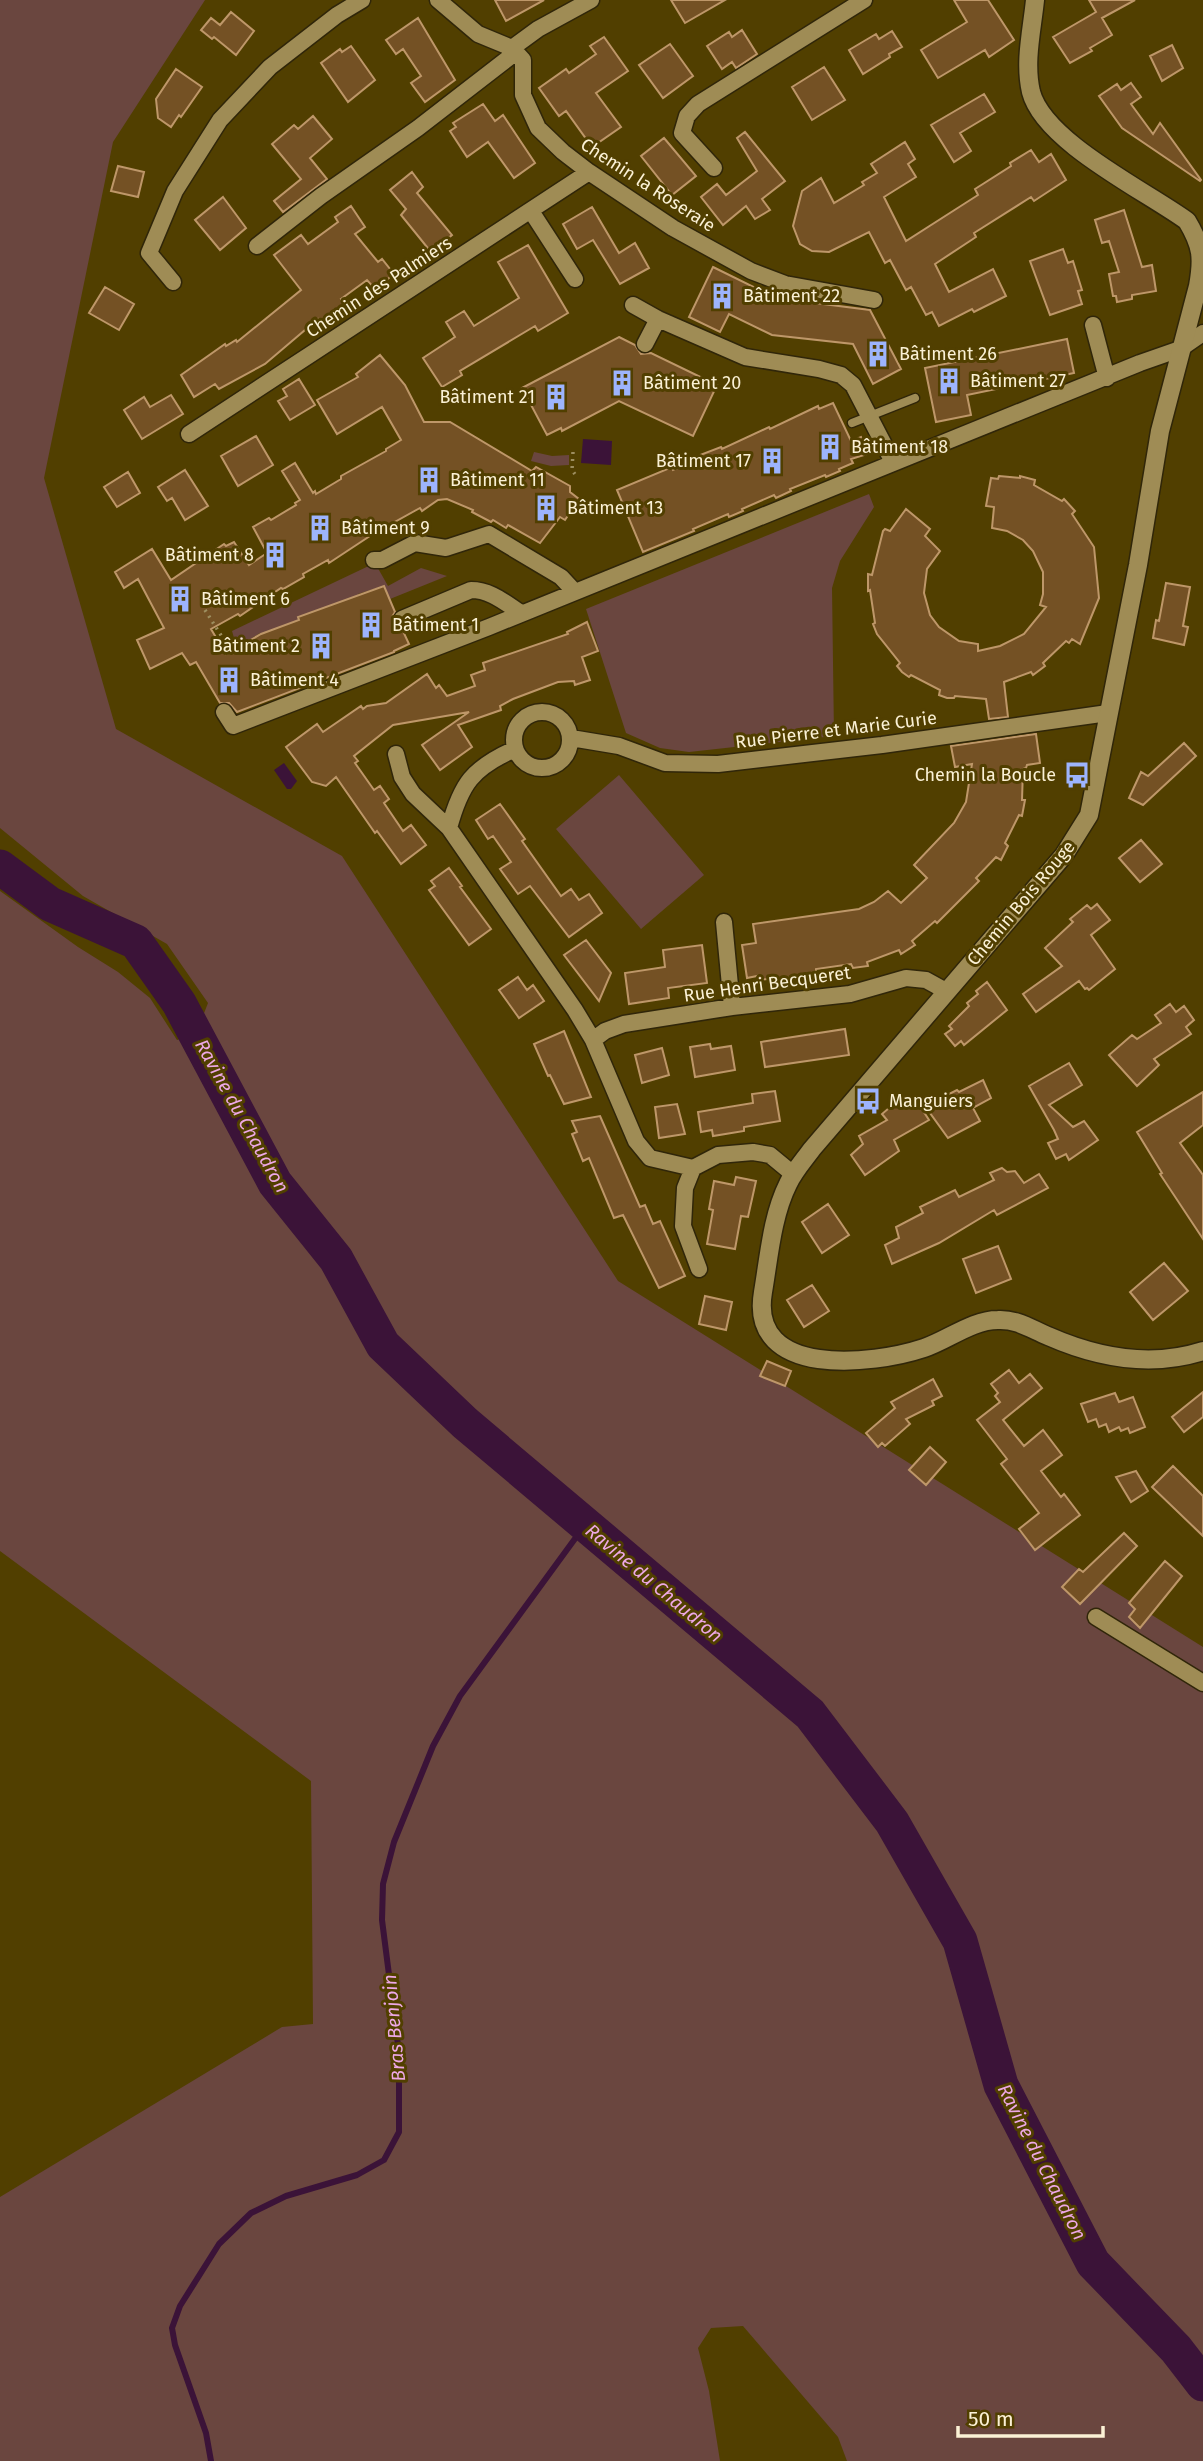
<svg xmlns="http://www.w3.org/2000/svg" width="1203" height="2461" viewBox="0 0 1203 2461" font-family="'Fira Sans',sans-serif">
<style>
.green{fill:#6a463f}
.water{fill:#3b1338}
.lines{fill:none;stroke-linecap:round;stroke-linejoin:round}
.stream{stroke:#3b1338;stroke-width:6}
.river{stroke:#3b1338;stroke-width:35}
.building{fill:#745124;stroke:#be9769;stroke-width:2}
.service-casing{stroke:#302609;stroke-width:11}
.minor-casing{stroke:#302609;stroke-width:19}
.tertiary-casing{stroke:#302609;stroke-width:21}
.path{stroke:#9d8e5f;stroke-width:3.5;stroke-dasharray:2 5;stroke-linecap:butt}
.service{stroke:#9f8c55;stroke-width:8}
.minor{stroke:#9f8c55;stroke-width:16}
.tertiary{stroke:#9f8c55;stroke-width:18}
.labels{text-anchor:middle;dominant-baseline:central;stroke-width:6;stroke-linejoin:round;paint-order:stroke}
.street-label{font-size:18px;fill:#fbf1d5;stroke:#513f00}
.poi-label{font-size:18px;fill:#fbf1d5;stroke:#513f00;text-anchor:start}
.water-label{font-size:19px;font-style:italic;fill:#eda8e5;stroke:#513f00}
</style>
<rect width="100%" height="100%" fill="#513f00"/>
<!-- green -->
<path class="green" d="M0,0H205L113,142L44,478L116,729L342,856L618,1281L1203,1647V2461H847L838,2437L743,2326L711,2328L698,2348L709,2391L720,2461H0V2197L282,2027L313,2024L311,1781L0,1551V891L78,947L118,972L150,998L177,1040L196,1034L208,1003L167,944L83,896L0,828Z
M534,452L552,456L569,455V465L551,466L531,461Z
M869,494L874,507L840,561L832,588L834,736L689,752L660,748L626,733L586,609Z
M375,563L388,586L421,568L447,576L390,599L384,586L358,594L359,597L299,617V620L262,635L260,633L237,648L232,631Z
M619,775L704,875L641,929L556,829Z"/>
<!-- water -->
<path class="water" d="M583,439L612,441L611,465L581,463Z
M284,763L297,781L291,789H287L274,770Z"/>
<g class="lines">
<!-- stream -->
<path class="stream" d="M211,2461L206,2433L175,2345L172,2328L180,2306L219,2244L251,2213L286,2196L357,2175L384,2160L399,2132V2053L382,1920L383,1884L394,1842L433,1746L460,1696L585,1525"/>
<!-- river -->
<path class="river" d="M0,867L50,904L136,942L179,1003L275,1183L336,1259L383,1345L465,1423L810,1714L892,1822L960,1941L1001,2085L1093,2263L1176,2349L1203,2384"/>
</g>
<!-- building -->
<path class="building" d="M495,0H544L506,21Z
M671,0H725L685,23Z
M954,0H988L1014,40L989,57L985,50L938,78L921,50L967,22Z
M1089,0H1135L1102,18L1112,35L1090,48L1092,51L1070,63L1053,37L1096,12Z
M231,12L254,31L236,55L214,37L212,39L201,30L211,18L220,25Z
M418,18L455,80L425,102L411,83L421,76L403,49L396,54L386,40Z
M742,30L757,54L736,68L732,62L722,69L707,46L729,32L732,37Z
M892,31L902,47L889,54L890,57L863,74L849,50L876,34L879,39Z
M604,37L628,71L596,93L621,127L592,147L566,111L559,116L539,88L566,69L569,73L596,54L590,46Z
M670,44L693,76L663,98L639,65Z
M1172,45L1183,68L1162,81L1150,56Z
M351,46L375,80L348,102L321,63L340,49L342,52Z
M824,67L845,100L812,120L792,87Z
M176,69L202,87L181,117L179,115L171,127L158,118L156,99Z
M1131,83L1141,97L1131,104L1153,134L1160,123L1201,180L1200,181L1122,128L1099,96L1117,84L1121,90Z
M984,94L995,112L960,133L971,151L954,162L931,125Z
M483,104L495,121L503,115L535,163L514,178L488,142L467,157L450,131L456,127L453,123Z
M313,116L332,139L310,158L327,179L283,212L274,201L301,179L272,144L294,125L298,129Z
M745,132L785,181L762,199L770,210L755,219L746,206L723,225L701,197L717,184L726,195L757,171L737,138Z
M664,138L696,176L672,195L641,156Z
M905,142L915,159L908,164L916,177L884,197L906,241L978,195L975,189L1011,166L1010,163L1031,150L1039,162L1051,154L1066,180L1034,201L1031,197L974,233L976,237L935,264L949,292L993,269L1006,296L974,312L972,309L939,326L932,312L926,315L911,287L906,290L890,260L885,263L869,232L829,252L812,251L800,244L793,226L802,191L821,178L834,203L864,185L862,182L877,173L871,164Z
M118,166L144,172L138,197L111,191Z
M412,172L423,187L417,193L452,235L431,252L401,215L406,209L390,190Z
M223,197L246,228L220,250L195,220Z
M351,206L365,227L355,234L378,262L382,259L394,274L375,289L367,280L341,299L346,306L322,324L318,319L265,364L219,389L215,384L194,397L181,375L225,344L226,346L236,340L237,342L301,290L274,255L301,235L308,244L338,222L335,217Z
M592,207L619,253L635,243L649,268L620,284L593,240L577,249L563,224Z
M1124,210L1142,267L1152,265L1156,291L1132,295V299L1117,302L1116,296H1113L1109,274L1119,272L1109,241L1102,243L1095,220Z
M528,245L568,313L538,331L535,326L460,371L462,375L442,387L423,358L455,337L446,322L464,311L474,326L519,298L498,262Z
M1063,249L1068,263L1073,261L1082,290L1078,291L1082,304L1050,315L1030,261Z
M713,267L776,298L870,310L901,369L873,384L853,344L772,335L729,314L720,332L689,317Z
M105,287L134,304L119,330L89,313Z
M619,337L635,345L641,354L651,353L717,385L693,436L619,401L562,431L561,428L547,435L522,388Z
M1067,339L1074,373L967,395L971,415L936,422L925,368Z
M380,355L405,385L424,422H450L532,471L536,467L570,486V492L579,499L565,520L560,517L540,543L508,525L506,528L493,520L491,522L472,512L473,510L447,499L438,500L422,511L420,508L393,523L395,525L374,535L373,534L329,563L328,560L303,574L304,577L283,589L281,588L240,616L238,614L211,629L226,654L261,634L299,620L298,617L384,586L395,612L392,617L393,624L402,629L409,644L394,651V652L237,712L229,703H220L196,662L190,665L182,653L150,669L137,640L164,628L138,579L124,588L115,572L152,549L171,580L224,544L226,546L234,542L249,565L267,553L253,527L269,518L271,520L296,505L295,503L300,500L282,471L295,463L313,493L315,491L316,494L341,479V476L386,451V449L401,440L382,407L337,434L317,400L358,377L356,374Z
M299,379L315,405L290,420L278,401L287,396L283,389Z
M171,395L183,414L142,439L124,410L144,397L150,407Z
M833,403L851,441L861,437L867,454L851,459L853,463L839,469L840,471L826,477L825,475L790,489L791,491L776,498L774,495L742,509L743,511L729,517L728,514L693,529L694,531L643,552L617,490L672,467L673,470L701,458L700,455L721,447L722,449L769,427L770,429L818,406L819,409Z
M256,436L273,465L238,486L221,456Z
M185,470L208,506L185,520L172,498L167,501L158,487Z
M128,472L140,493L117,507L104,487Z
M999,476L1020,478V476L1035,480L1034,485L1062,501L1064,499L1075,511L1072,514L1094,547L1099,598L1080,644L1072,639L1069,643L1066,641L1043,663L1045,666L1033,675L1031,672L1004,682L1008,717L989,719L986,699L955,696L954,698H947L939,695L940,690L911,675L909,677L902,672L897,666L900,663L877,634L873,624L875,623L870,590L868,591V574L872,575L883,531L885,529L890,531L906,509L930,529L925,536L940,551L927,569L924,593L930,615L939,627L959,641L978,644V651L1000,646L1024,634L1046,607L1040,605L1043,594V572L1033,551L1023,540L1007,531L992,528L994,507L986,506L991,478L998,479Z
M1166,583L1190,587L1183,626L1188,627L1184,645L1153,638L1156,620L1159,621Z
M587,622L598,651L582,657L590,680L575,685L574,681L558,682L513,699L500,706L501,710L458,725L472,747L440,770L422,745L469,712L393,725L354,756L358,761L355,763L374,790L380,786L389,799L384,803L403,831L411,825L426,845L401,864L377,831L375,833L336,777L326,786L312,782L286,747L317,724L323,732L361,706L363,709L367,706L386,703L427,674L436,688L439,685L447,696L475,686L471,675L485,670L483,663L568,634L567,632Z
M1036,734L1040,763L1027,765L1026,768L1023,769L1022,800H1025L1022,816L1019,815L1005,843L1008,846L1001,860L996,857L976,878L979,881L937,923L935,921L912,941L915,945L901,954L899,950L867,962L868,966L853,968L851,964L816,969V973L783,978L757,980V976L747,978L742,945L756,943L753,924L859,909L874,902L888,891L901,903L927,878L914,865L954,823L966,802L972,764L955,767L951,746Z
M1184,743L1196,756L1143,805L1129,798L1141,772L1148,776Z
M500,804L525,839L522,841L561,896L571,889L579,900L589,894L602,913L569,937L530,886L518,894L500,869L511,862L493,836L488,839L476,820Z
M1141,840L1162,864L1140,882L1119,858Z
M449,868L462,886L460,887L491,929L469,945L429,890L435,886L431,881Z
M1097,904L1110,920L1091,935L1115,969L1089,990L1087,988L1085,989L1079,981L1036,1012L1023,994L1062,966L1045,948L1073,922L1070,919L1087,905L1091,909Z
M586,940L611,973L599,1001L564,955Z
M702,945L707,983L668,988L669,998L629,1004L625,973L665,967L663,950Z
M518,977L527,990L533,985L544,1001L519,1018L499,990Z
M987,982L1007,1010L964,1045L961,1041L955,1046L945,1034L952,1029L949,1026L969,1006L967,1003L978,994L976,991Z
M1170,1004L1176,1012L1184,1006L1194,1020L1186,1027L1191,1034L1154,1059L1159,1065L1137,1086L1109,1055L1132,1035L1137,1039L1161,1023L1155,1015Z
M845,1029L849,1055L765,1067L761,1042Z
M564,1031L591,1097L564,1104L550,1075L548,1076L534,1044Z
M710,1044L711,1049L731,1046L735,1070L695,1077L690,1047Z
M662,1048L669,1075L642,1083L635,1055Z
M1069,1063L1082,1085L1049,1105L1073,1127L1084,1121L1098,1140L1069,1160L1066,1154L1056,1159L1048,1143L1058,1139L1054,1130L1029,1086Z
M983,1080L991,1098L973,1108L980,1121L948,1138L925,1106L957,1090L959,1092Z
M775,1091L780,1121L744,1127V1131L713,1136L712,1130L701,1132L698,1112L753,1103L752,1094Z
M1203,1092V1125L1180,1143L1203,1175V1239L1160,1174L1162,1173L1137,1132Z
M916,1100L929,1120L894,1140L899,1151L865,1175L851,1155L863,1144L859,1136L887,1120L882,1114L896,1102L902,1107Z
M677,1104L685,1134L659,1138L655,1107Z
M600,1116L640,1207L645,1205L653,1224L660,1221L685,1276L659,1288L623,1215L614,1218L589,1158L583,1161L572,1134L577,1132L572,1121Z
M1002,1168L1007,1172L1015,1171L1024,1183L1039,1174L1048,1188L997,1215L994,1210L939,1243L892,1264L885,1245L899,1238L896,1227L923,1213L920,1207L955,1190L959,1197L994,1180L990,1173Z
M736,1177L756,1181L748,1217L741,1216L735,1249L707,1244L713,1210L709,1209L714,1181L734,1185Z
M828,1204L849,1235L822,1253L802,1222Z
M998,1246L1011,1279L976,1293L963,1259Z
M1164,1263L1188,1291L1153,1320L1130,1292Z
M812,1285L829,1311L804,1327L787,1300Z
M705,1296L732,1302L726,1330L699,1324Z
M767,1361L791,1371L785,1386L760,1376Z
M1009,1370L1019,1383L1030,1374L1042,1388L1003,1420L1024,1446L1043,1430L1062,1455L1041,1471L1061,1497L1064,1494L1080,1515L1035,1550L1019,1529L1039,1513L1001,1464L1007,1459L977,1420L1000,1402L995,1396L998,1393L991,1384Z
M933,1379L942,1396L932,1401L934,1405L906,1419L910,1424L885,1446L882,1443L878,1447L866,1433L895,1408L891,1402Z
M1203,1392V1417L1184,1432L1172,1417Z
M1115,1393L1119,1402L1133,1397L1145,1427L1130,1433L1128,1428L1121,1431L1119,1427L1109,1432L1106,1424L1099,1427L1096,1419L1088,1422L1081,1404Z
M930,1447L946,1462L926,1485L909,1470Z
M1173,1466L1203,1496V1536L1152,1487Z
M1136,1471L1148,1491L1131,1502L1116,1477Z
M1124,1533L1137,1546L1080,1604L1062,1587L1079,1569L1083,1572Z
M1165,1561L1182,1576L1140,1628L1129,1617L1135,1609L1129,1603Z"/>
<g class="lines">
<!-- service casing -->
<g class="service-casing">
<path id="service" d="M852,423L915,398"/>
</g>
<!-- minor casing -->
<g class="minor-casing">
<path id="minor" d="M438,0L478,34L512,48
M512,48L523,60V95L538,128L563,152L589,172L673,228L751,271L785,284L874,300
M512,48L538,29L591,0
M714,168L682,133L687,116L698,104L864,0
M531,211L575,279
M257,246L321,196L418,128L515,53
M173,282L149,253L175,191L220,120L270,67L337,15L362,0
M633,305L658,319L745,357L819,369L841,375L853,385L893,462
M1093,325L1107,378
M645,344L658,319
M189,434L589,172
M374,560H382L415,543L446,548L489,534L561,577L574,591
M402,619L471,590C491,590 505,603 521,613
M514 740a28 28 0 1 1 56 0a28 28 0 1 1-56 0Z
M224,712L233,726L489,627L1140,363L1180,349L1203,333
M571,738L619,746L665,763L718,764L882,745L1108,713
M396,754L402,777L413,794L449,828L575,1010L593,1040L636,1141L650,1158L693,1168L718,1155L753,1152L770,1155L793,1174
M449,828C461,784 472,768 515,749
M724,922L732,1007
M593,1040L605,1031L624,1024L732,1007L850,994L906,978L926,980L946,991
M693,1168L685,1188L683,1226L699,1269
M1096,1617L1203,1683"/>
</g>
<!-- tertiary casing -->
<g class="tertiary-casing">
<path id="tertiary" d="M1035,0C1032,30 1024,62 1031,92C1044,142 1146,191 1187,221C1202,246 1203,258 1198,286L1160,431L1138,565L1089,815L1064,855L812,1149C804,1160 794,1171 788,1184C772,1216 769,1257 763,1292C748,1379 873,1365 924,1348C948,1340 972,1320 998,1320C1017,1319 1031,1329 1048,1336C1098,1358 1150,1368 1203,1351"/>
</g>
<!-- path -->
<path class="path" d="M573,452L572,470L577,477
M205,610L231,651"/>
<!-- service -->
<use href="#service" class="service"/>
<!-- minor -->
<use href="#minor" class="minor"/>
<!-- tertiary -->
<use href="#tertiary" class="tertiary"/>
</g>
<!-- icons -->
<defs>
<g id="building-bare" transform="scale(2.1)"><path d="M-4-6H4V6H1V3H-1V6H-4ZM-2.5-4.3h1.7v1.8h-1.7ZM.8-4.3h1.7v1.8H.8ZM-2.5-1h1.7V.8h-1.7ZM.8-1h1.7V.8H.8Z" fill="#9db4fd" stroke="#513f00" stroke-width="2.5" paint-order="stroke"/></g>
<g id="bus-bare" transform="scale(2.1)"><path d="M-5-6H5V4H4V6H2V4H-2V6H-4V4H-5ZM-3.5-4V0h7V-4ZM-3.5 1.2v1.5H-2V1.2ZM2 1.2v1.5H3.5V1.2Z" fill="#9db4fd" stroke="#513f00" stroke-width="2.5" paint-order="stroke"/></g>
</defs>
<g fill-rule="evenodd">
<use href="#building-bare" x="722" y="296"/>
<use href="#building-bare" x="878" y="354"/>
<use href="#building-bare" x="949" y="381"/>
<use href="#building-bare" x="622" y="383"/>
<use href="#building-bare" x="556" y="397"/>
<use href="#building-bare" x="830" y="447"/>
<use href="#building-bare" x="772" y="461"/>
<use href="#building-bare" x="429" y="480"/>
<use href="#building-bare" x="546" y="508"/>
<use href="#building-bare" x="320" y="528"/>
<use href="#building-bare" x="275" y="555"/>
<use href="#building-bare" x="180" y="599"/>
<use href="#building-bare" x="371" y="625"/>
<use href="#building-bare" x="321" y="646"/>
<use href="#building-bare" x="229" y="680"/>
<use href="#bus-bare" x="1077" y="775"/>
<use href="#bus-bare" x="868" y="1101"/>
</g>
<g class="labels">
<!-- street labels -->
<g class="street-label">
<text transform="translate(648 185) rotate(33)">Chemin la Roseraie</text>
<text transform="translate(379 287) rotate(-33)">Chemin des Palmiers</text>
<text transform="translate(836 730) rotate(-7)">Rue Pierre et Marie Curie</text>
<text transform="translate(1021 903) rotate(-50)">Chemin Bois Rouge</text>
<text transform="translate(767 984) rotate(-8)">Rue Henri Becqueret</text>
</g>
<!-- poi labels -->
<g class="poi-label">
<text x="743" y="296">Bâtiment 22</text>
<text x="899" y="354">Bâtiment 26</text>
<text x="970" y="381">Bâtiment 27</text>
<text x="643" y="383">Bâtiment 20</text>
<text x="535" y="397" text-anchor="end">Bâtiment 21</text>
<text x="851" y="447">Bâtiment 18</text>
<text x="751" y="461" text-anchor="end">Bâtiment 17</text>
<text x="450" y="480">Bâtiment 11</text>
<text x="567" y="508">Bâtiment 13</text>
<text x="341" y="528">Bâtiment 9</text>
<text x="254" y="555" text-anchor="end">Bâtiment 8</text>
<text x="201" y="599">Bâtiment 6</text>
<text x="392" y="625">Bâtiment 1</text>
<text x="300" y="646" text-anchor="end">Bâtiment 2</text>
<text x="250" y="680">Bâtiment 4</text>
<text x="1056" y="775" text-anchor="end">Chemin la Boucle</text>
<text x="889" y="1101">Manguiers</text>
</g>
<!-- water labels -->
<g class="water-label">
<text transform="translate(242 1116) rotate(61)">Ravine du Chaudron</text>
<text transform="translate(654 1583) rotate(40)">Ravine du Chaudron</text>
<text transform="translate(394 2028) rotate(-95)">Bras Benjoin</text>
<text transform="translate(1042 2162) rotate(63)">Ravine du Chaudron</text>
</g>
</g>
<!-- scale -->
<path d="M958 2426v10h145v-10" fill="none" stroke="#fbf1d5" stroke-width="3.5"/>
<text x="968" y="2426" font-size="21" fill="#fbf1d5" stroke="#513f00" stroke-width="5" paint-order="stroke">50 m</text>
</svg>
